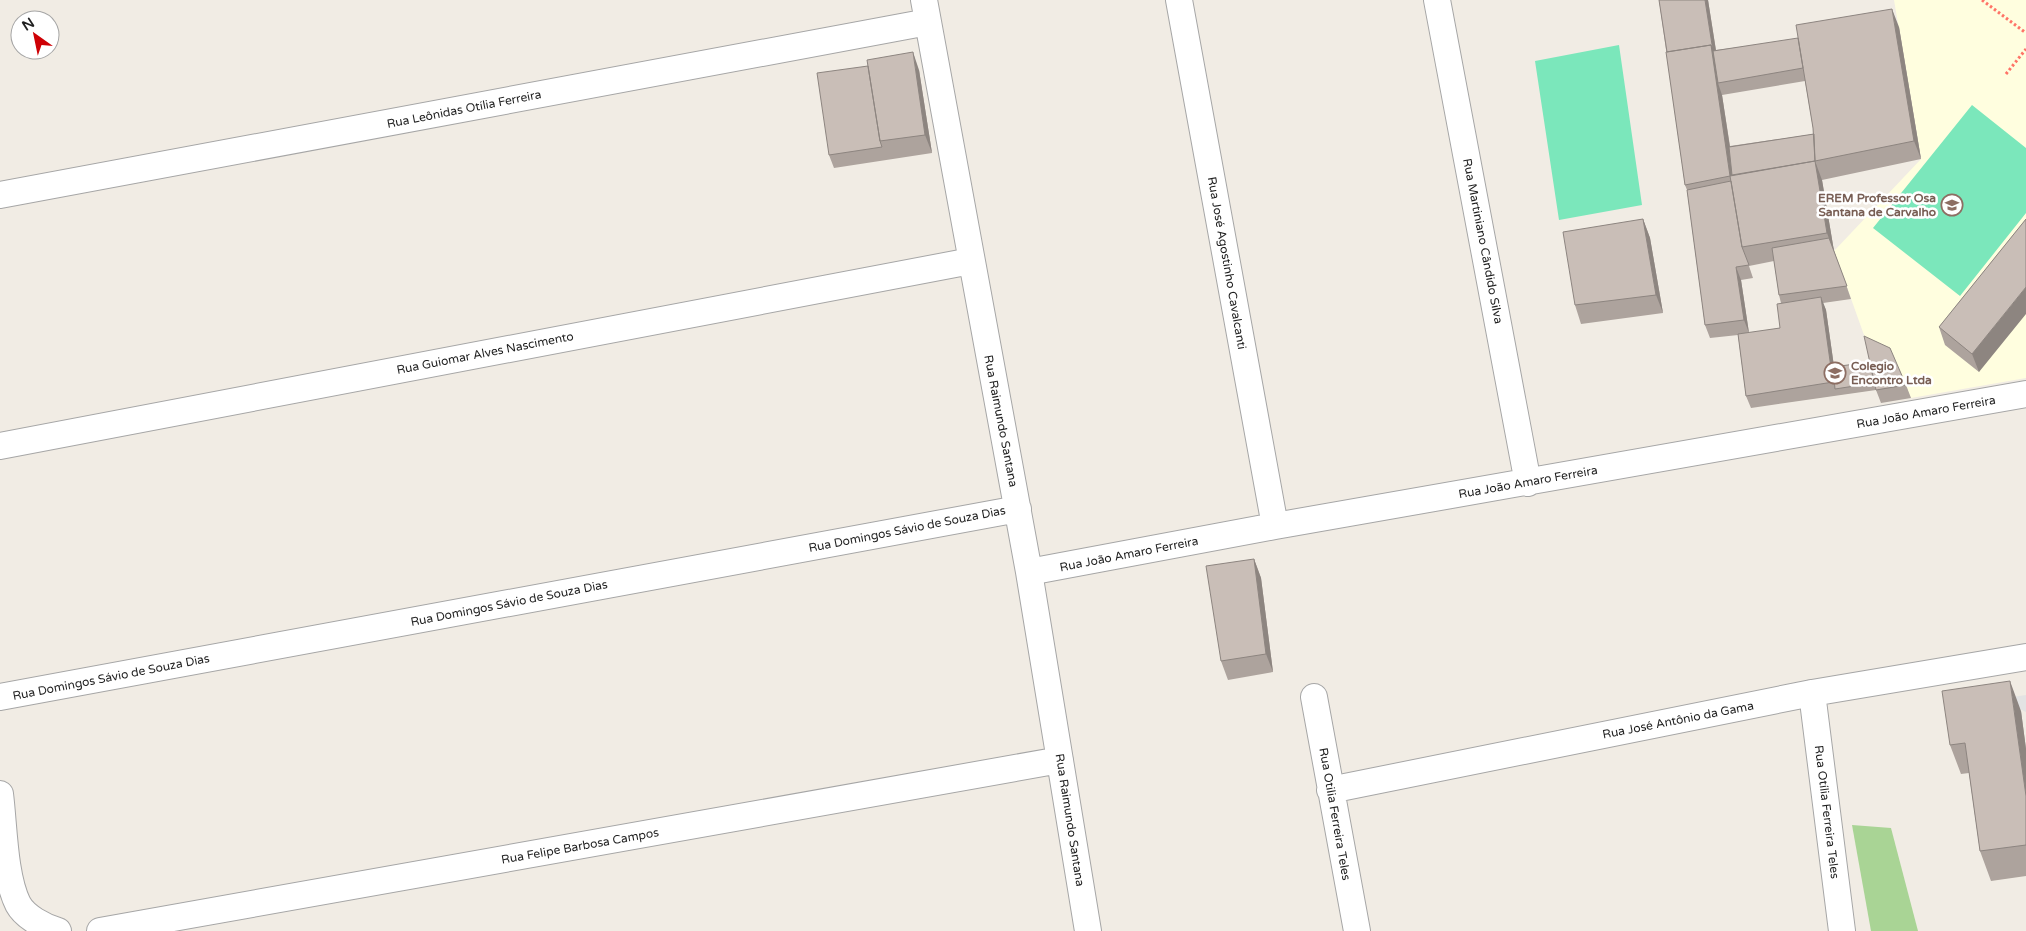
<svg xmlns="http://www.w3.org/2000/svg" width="2026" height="931" viewBox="0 0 2026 931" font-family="'Varela Round',sans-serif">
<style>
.education{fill:#fffedf}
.forest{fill:#a9d495}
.pitch{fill:#7be7bb}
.parking{fill:#e3e3e3}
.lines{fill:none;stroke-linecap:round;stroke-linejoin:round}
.street-casing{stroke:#a6a6a6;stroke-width:28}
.path{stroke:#ff7367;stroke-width:3;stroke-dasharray:2.5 2.5;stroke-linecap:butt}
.street{stroke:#fff;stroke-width:26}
.wall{fill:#ada39d;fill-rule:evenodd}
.shaded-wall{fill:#8d8580}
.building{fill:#c9beb7;stroke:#8d8580}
.labels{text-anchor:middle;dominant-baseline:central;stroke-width:5;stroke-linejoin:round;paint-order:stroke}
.street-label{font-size:12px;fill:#1f1f1f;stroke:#fff}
.education-label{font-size:12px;font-weight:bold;fill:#785e54;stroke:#fff;text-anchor:end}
</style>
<rect width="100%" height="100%" fill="#f1ece4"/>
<!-- education -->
<path class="education" d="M1894,0H2026V378L1911,398L1895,361L1869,349L1834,251L1921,159Z"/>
<!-- forest -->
<path class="forest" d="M1852,825L1891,828L1918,931H1871Z"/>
<!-- pitch -->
<path class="pitch" d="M1619,45L1642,205L1559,220L1535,61Z
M1972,105L2026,148V213L1960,296L1873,228Z"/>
<!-- parking -->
<path class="parking" d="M2026,695V712L1999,699Z"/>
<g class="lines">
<!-- street casing -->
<g class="street-casing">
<path id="street" d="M924,0L1029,572L1088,931
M1179,0L1275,526
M1437,0L1528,483
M0,195L928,22
M0,446L971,261
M1029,572L1275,526L2026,394
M1812,693L1842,931
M0,697L1018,509
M1314,697L1357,931
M1330,790L1812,693L2026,657
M0,794C4,825 4,876 18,904C25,917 44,927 58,931
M100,931L1060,760"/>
</g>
<!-- path -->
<path class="path" d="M1982,0L2026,33
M2006,74L2026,49"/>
<!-- street -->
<use href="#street" class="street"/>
</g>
<!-- wall -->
<path class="wall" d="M1659,0H1708L1716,50L1899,27L1921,159L1822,180L1834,251L1851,299L1823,303L1826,310L1834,366L1906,385L1911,398L1881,403L1876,390L1751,408L1746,396L1738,335L1710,338L1705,325L1687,190L1685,185ZM1805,81L1814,134L1730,146L1722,95ZM1774,261L1779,295L1781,303L1780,328L1749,333L1741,280L1753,278L1749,266Z
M919,70L932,153L834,168L829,155Z
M1643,219L1650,238L1663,313L1581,324L1575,305Z
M2026,219L1979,372L1945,345L1939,327Z
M1254,559L1261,578L1273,672L1228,680L1221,661Z
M2021,711L2026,749V876L1991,881L1980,851L1969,773L1961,774L1950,745Z"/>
<!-- shaded-wall -->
<path class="shaded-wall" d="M1705,0H1708L1718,64L1713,51Z
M1892,9L1899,27L1921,159L1914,141Z
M1711,45L1718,64V83L1722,95L1735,181L1730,176Z
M913,52L919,70L932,153L925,135Z
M1815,161L1822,180L1834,251L1851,299L1827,233Z
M1643,219L1650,238L1663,313L1656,295Z
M1736,267L1741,280L1749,333L1744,320Z
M2026,287V314L1979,372L1972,354Z
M1821,297L1826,310L1837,388L1835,389L1833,382Z
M1254,559L1261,578L1273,672L1266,654Z
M2010,681L2021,711L2026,749V796Z"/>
<!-- building -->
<path class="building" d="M1659,0H1705L1713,51L1798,38L1803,68L1718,83L1713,51L1711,45L1667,52Z
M1892,9L1914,141L1815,161L1827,233L1742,247L1730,176L1685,185L1666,52L1711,45L1730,176L1815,161L1813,128L1796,25Z
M913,52L925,135L880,141L867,60Z
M868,66L880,141L882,147L829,155L817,73Z
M1814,134L1815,161L1732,175L1729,147Z
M1731,181L1742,247L1749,265L1736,267L1744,320L1705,325L1687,190Z
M1643,219L1656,295L1575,305L1563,232Z
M2026,219V287L1972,354L1939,327Z
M1829,238L1847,286L1779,295L1772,248Z
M1821,297L1833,382L1746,396L1738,334L1780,328L1777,304Z
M1864,336L1890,348L1906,385L1876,390Z
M1870,362L1874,383L1835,389L1833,367Z
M1254,559L1266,654L1221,661L1206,566Z
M2010,681L2026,796V845L1980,851L1965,743L1950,745L1942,691Z"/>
<!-- icons -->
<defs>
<g id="school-ring" transform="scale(1.125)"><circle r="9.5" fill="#fff" stroke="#8d6e63" stroke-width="1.5"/><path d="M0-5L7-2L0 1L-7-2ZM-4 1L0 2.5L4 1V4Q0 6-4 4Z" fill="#8d6e63"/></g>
</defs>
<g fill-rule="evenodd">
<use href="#school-ring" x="1952" y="205"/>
<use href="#school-ring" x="1835" y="373"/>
</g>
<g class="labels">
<!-- street labels -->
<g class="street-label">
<text transform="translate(464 109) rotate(-11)">Rua Leônidas Otília Ferreira</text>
<text transform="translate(1483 241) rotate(79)">Rua Martiniano Cândido Silva</text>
<text transform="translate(1227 263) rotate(80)">Rua José Agostinho Cavalcanti</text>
<text transform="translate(485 353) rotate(-11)">Rua Guiomar Alves Nascimento</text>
<text transform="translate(1926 412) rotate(-10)">Rua João Amaro Ferreira</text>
<text transform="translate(1001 421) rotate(79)">Rua Raimundo Santana</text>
<text transform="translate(1528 482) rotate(-10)">Rua João Amaro Ferreira</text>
<text transform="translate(907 529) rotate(-11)">Rua Domingos Sávio de Souza Dias</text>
<text transform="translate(1129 554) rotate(-11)">Rua João Amaro Ferreira</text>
<text transform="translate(509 603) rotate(-11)">Rua Domingos Sávio de Souza Dias</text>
<text transform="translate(111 677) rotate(-11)">Rua Domingos Sávio de Souza Dias</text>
<text transform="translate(1678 720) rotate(-11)">Rua José Antônio da Gama</text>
<text transform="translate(1827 812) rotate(83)">Rua Otília Ferreira Teles</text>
<text transform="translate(1335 814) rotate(80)">Rua Otilia Ferreira Teles</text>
<text transform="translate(1070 820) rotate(81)">Rua Raimundo Santana</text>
<text transform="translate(580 846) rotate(-10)">Rua Felipe Barbosa Campos</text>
</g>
<!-- education labels -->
<g class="education-label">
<text x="1936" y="198">EREM Professor Osa<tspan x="1936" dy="14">Santana de Carvalho</tspan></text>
<text x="1851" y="366" text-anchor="start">Colegio<tspan x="1851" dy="14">Encontro Ltda</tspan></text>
</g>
</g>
<!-- north arrow -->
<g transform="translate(35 35) rotate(327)"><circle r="24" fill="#ffffff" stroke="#a5a5a5"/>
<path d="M0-4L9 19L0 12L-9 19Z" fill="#ce0005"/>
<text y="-8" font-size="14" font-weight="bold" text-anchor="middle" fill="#1f1f1f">N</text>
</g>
</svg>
